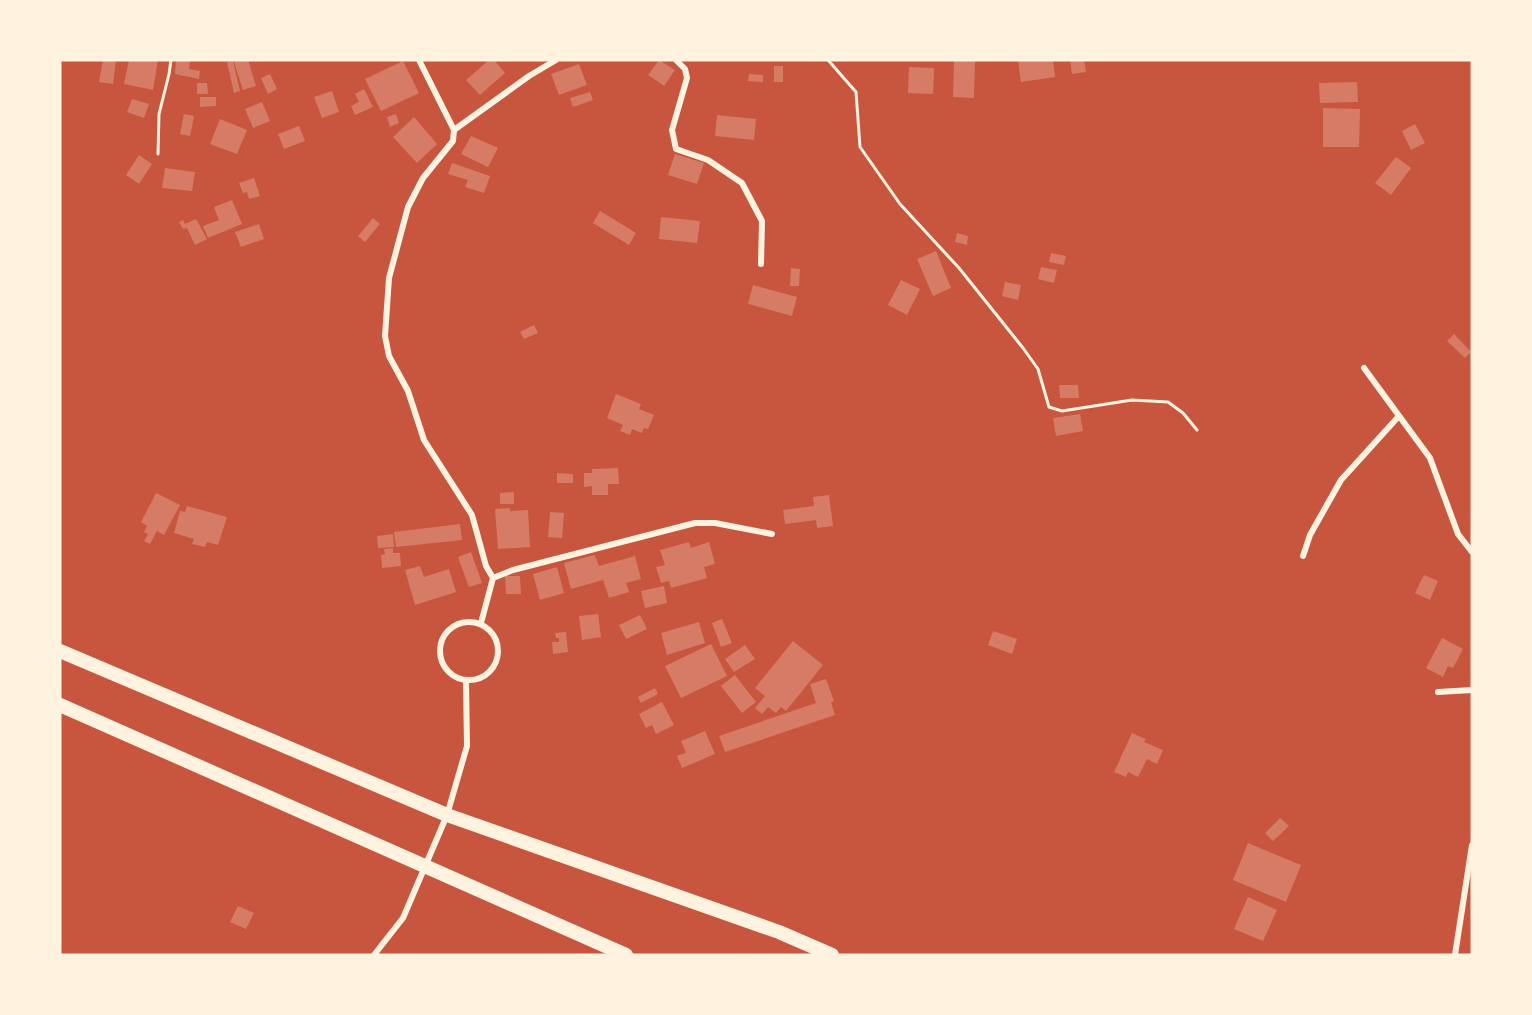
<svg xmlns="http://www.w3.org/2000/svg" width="1532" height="1015" viewBox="0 0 1532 1015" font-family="Barlow,sans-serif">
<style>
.building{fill:#d67c66}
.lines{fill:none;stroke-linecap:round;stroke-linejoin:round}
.path{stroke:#fff3e0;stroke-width:3}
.minor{stroke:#fff3e0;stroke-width:6}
.trunk{stroke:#fff3e0;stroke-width:14}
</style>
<rect width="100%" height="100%" fill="#c8553d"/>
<!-- building -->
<path class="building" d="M103,60H116L113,84L99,82Z
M129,60H158L153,90L124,84Z
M176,60L190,61L189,69L200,71L199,79L175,74Z
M242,60H248L256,86L243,90L234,62Z
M489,60H494L505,73L480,95L466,80Z
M659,60L675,70L664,86L648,75Z
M954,60H975L974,98L953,97Z
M1018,60H1053L1055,77L1021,82Z
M1070,60H1084L1086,72L1072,74Z
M233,61L240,91L234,93L227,62Z
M403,61L419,93L381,111L365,79Z
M579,64L587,85L559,95L551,74Z
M774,66H783V82H774Z
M909,67L934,68L933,94L908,93Z
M270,74L277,89L268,94L261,78Z
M749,74L763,75V82L748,81Z
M1357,82L1358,102L1320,103L1319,83Z
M197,83H207L208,94H197Z
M364,89L373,107L355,115L351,106L359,102L355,94Z
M332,91L339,112L322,118L314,97Z
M590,92L593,100L573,107L570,98Z
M200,97H216V106L200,107Z
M132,99L149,104L144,118L127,112Z
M262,102L270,121L253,128L245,109Z
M1323,108L1360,109L1359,147H1323Z
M184,114L194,116L190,136L180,134Z
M396,114L399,123L390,127L387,117Z
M717,115L756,119L754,140L715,136Z
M414,117L437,144L417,163L393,137Z
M220,119L247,130L237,154L210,144Z
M1415,124L1425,143L1411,150L1402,131Z
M299,126L305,141L284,149L278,134Z
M471,136L498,148L488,167L461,154Z
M675,154L704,163L697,184L668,175Z
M139,155L152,164L139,184L126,175Z
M1396,157L1411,168L1391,195L1375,183Z
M452,163L490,176L484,193L465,187L468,180L448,174Z
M165,168L195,172L192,191L162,188Z
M254,178L260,196L249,199L247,192L243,193L239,183Z
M232,200L242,224L208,238L203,226L219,220L214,207Z
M600,211L636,233L629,245L593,223Z
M661,217L700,221L697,243L659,239Z
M373,218L380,224L365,242L358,236Z
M196,219L207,239L195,245L187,228L183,229L179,222L183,220L185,224Z
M259,224L264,239L241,247L235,232Z
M957,233L968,236L967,245L955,242Z
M936,251L951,288L933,296L917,259Z
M1051,253L1066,256L1064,265L1049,262Z
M1041,267L1057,270L1054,283L1038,279Z
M791,268L800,269L799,286H790Z
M901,280L920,289L907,315L888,305Z
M1005,282L1021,285L1018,300L1002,296Z
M753,285L797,297L792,316L748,304Z
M534,325L538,333L524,339L520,332Z
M1454,334L1471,352L1465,358L1447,341Z
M1059,385H1078L1079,398H1060Z
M616,394L641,404L639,409L654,415L648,429L644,428L642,433L632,429L630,435L620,431L623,425L607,418Z
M1080,414L1083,431L1056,436L1053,418Z
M618,468L619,484H608V495H592V486L584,487V473H592V469Z
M557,473L573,474V483H557Z
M514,492V504H500V493Z
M156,493L180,505L164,535L157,531L150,544L144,541L148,534L144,532L147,526L141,522Z
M829,495L833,526L817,528L816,520L785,524L783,510L814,506L813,497Z
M187,506L227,517L218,545L207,542L205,547L192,544L194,539L174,533L180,511L185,512Z
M510,508V511L528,510L530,547L498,549L495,509Z
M550,512L564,513L562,538L548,537Z
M460,524L462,540L396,547L394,532Z
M393,534L394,547L378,548L377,536Z
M689,542L691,548L709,542L715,564L704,567L707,578L671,588L669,581L661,583L656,567L665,565L660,550Z
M393,548V553H400L401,566L382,568L381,555L385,554L384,549Z
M471,552L482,583L469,587L458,557Z
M595,555L599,566L635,556L641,579L626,583L629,592L609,598L603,580L571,589L564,563Z
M420,566L424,577L449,569L456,592L415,605L405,570Z
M557,567L564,593L540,600L533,574Z
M1424,575L1438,581L1430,600L1415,593Z
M505,576H520L521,594H506Z
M664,586L667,603L645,608L641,591Z
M598,614L601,637L582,640L579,616Z
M640,615L647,629L626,639L619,625Z
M722,619L732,643L721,647L712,623Z
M699,622L705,643L667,655L661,633Z
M993,631L1017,639L1012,654L988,645Z
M566,632L568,652L553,654L552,642H559V638H556L555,633Z
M1442,638L1463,649L1453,668L1448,666L1443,677L1426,668Z
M793,641L823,665L786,711L781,707L776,713L768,707L762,714L755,708L765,696L755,688Z
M711,644L727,676L681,698L665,666Z
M745,645L755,659L734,672L725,659Z
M735,675L756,702L742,713L721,686Z
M826,679L834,701L831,702L835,715L725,752L719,736L816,703L810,684Z
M655,688L658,694L641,703L638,697Z
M662,702L674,725L656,734L652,725L646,728L639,714Z
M705,731L715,754L682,768L677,756L686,753L681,741Z
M1132,733L1146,739L1144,742L1163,750L1157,764L1147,759L1138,777L1128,772L1126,777L1114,772Z
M1280,818L1289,826L1273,841L1265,833Z
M1248,843L1301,865L1286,902L1233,880Z
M1248,897L1277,910L1263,941L1234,929Z
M238,906L254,913L246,929L230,922Z"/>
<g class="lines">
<!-- path -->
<path class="path" d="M828,60L856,92L860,147L900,204L959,268L1023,348L1038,369L1049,407L1062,411L1132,400L1168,402L1183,413L1197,430
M158,154L159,114L169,74L171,60"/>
<!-- minor -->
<path class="minor" d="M419,60L454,130L453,141L423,178L408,207L389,278L385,336L389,356L408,391L424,440L472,515L486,566L493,578L481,623
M676,60L685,69L687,78L672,130L676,149L708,160L742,183L762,221L761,264
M454,130L529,76L556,60
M1364,368L1430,458L1458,534L1472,552
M1303,556L1310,535L1341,480L1399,416
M493,578L513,570L695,523H715L772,534
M440 651a29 29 0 1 1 58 0a29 29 0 1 1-58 0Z
M1438,692L1472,690
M374,955L403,918L447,815L467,746L466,681
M1455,955L1472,845"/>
<!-- trunk -->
<path class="trunk" d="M60,651L447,815L779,932L832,955
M60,705L626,955"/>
</g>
<!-- border -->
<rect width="1532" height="1015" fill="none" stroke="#fff3e0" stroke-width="123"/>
</svg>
